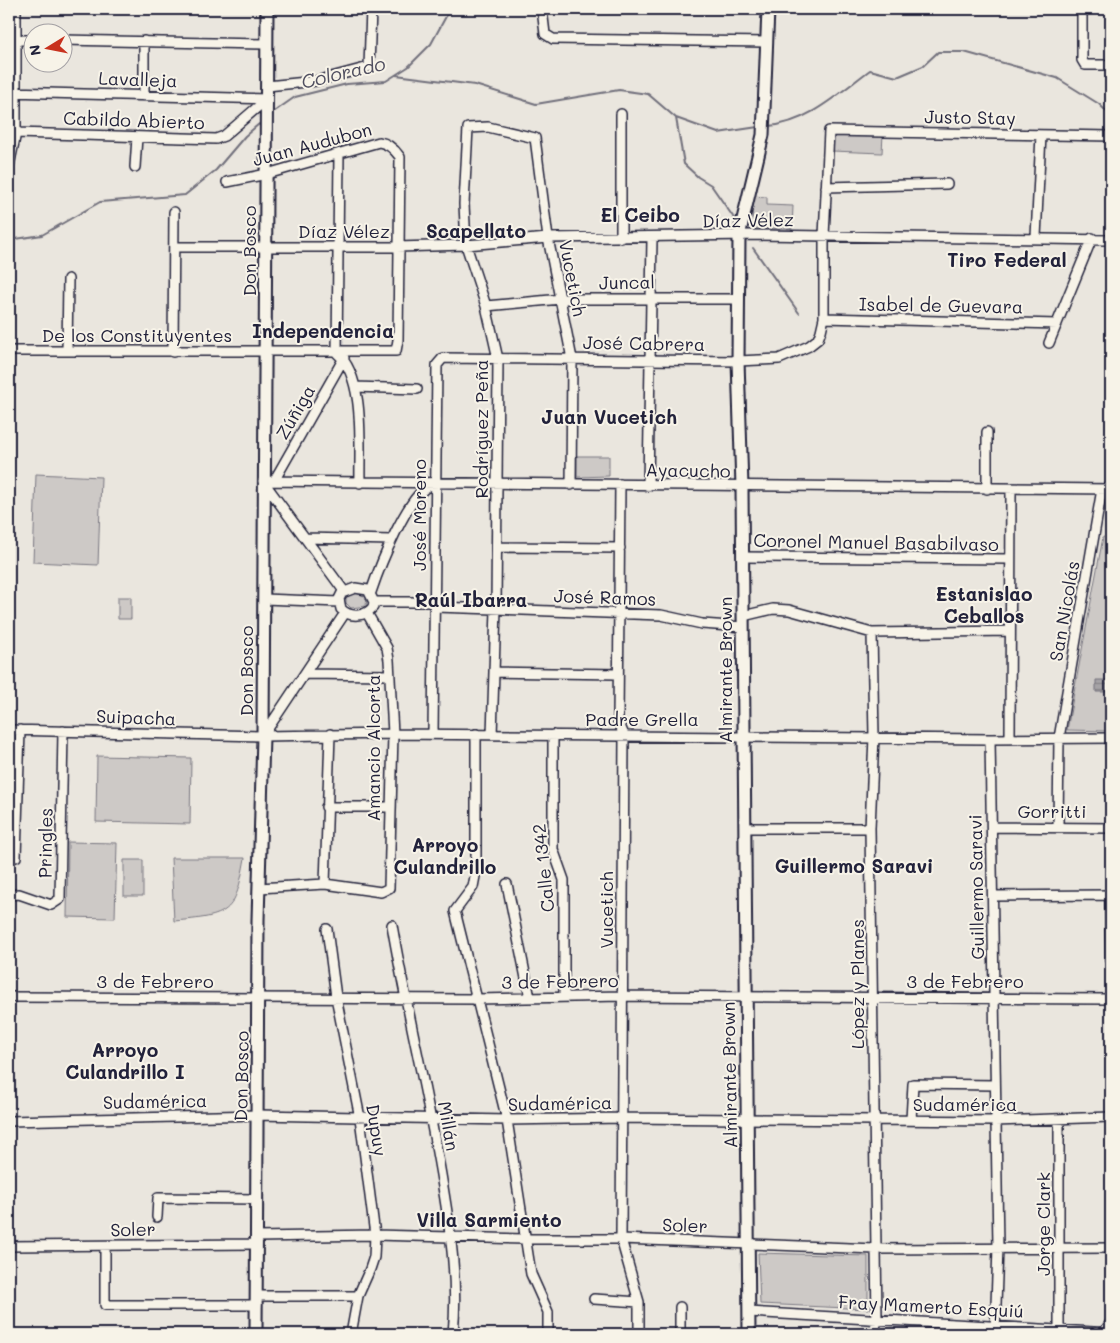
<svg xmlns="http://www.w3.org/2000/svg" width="1120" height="1343" viewBox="0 0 1120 1343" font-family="Mali,sans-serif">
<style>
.green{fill:#cdc9c6;stroke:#787680}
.water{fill:url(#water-rules);stroke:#716f7b}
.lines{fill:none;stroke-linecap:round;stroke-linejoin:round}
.stream{stroke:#716f7b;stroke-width:2}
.minor-casing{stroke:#22223b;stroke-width:12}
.major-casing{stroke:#22223b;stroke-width:15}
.minor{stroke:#f7f3e8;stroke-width:9}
.major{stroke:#f7f3e8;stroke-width:11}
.labels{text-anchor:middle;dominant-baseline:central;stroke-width:4;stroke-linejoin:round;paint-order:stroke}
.street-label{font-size:18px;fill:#22223b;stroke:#f7f3e8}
.water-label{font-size:19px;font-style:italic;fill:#504f60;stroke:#f7f3e8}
.neighbourhood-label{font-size:19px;font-weight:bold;fill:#22223b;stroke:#f7f3e8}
</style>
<defs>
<pattern id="water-rules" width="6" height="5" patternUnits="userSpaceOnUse" patternTransform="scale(1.25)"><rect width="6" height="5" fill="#a6a3a6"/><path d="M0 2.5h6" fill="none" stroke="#878488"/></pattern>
</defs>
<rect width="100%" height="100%" fill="#eae6de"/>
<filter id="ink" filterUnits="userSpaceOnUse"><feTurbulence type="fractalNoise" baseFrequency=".02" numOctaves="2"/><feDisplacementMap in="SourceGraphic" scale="10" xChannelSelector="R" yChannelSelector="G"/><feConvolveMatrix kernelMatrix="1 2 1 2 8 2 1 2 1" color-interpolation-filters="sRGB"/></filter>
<g filter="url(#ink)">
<!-- green -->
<path class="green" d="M833,133L883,134L882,153L832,151Z
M753,196L767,197V205L793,206L792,229L752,228Z
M577,456H609V476L577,477Z
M36,474L101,477L98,565L33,562Z
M1103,537L1111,538V731L1067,730Z
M356,593L367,597L366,606L351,608L346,603V597Z
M118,597H131V619H118Z
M97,756L191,758L190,824L96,822Z
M68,842L117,843L115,918L67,917Z
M171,858H245C235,914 230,916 174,921Z
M124,860H143V896H124Z
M758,1253L868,1256V1309L760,1304Z"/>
<!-- water -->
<path class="water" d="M1096,680H1111V692H1096Z"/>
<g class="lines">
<!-- stream -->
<path class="stream" d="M396,75L475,85L536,104L619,90L648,94L676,118L718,133L758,127
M275,111L295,97L347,84L386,81L408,67L431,44L450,9
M676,118L684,164L698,177L711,185L736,221
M768,126C808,123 839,93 870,70L897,77L923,66L938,52H964L1057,78L1099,104L1111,116
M9,240L42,235L100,202L185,195L216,170L245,136L259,124
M753,248L799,313"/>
<!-- minor casing -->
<g class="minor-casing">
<path id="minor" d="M542,9L545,34L553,39L767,42
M1082,9V60L1085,65H1111
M16,40H32
M62,40L267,44
M144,41V96
M267,86L316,81L369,67L371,9
M9,92L267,99
M16,133L216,139L224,136L267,99
M339,154L337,353C366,378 359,447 360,483
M9,166L16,133V9
M135,167L137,137
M826,187L947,184
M1036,237L1041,135
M621,238V114
M174,247H397L466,245L548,238L750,235L1111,240
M486,306L561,299H739
M824,318L1057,324
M1049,343L1092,238
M9,351H396L398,340L400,157C395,150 388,143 379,142L267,174L227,182
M67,351L68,279
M173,352L174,212
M355,387L417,389
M987,432V489
M263,481L1111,489
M263,481L344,591
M274,481L344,358
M620,484L618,721L624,735L621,1239L639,1302V1334
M648,486L652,238
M306,538L391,540
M497,547L620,548
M742,557L1010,559
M355,588L368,590L374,602L373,607C365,617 350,618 341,609L339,599L342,593Z
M371,592C379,568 408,493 431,485
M264,599L339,602
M374,602H435
M436,607L661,615L702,624L743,627
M743,616L773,609L789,610L872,633L1010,631
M872,633L874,737L870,828L877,1319L874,1334
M494,672L618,674
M306,674L389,675
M9,730L263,736L393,734L990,739L1111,738
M433,734L437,365L443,358L738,361L779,359L809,346L818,339L821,331L824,318V236L829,131L1111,136
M476,734V871L473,887L455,911L507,1120L531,1274L548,1312V1334
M492,735L496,609L498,359L486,306L466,245L464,204L468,128L488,127L535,138L548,238L572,359L571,485
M553,735V849L564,880V997
M263,736L345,613
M1010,738L1011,489
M990,739L998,1247L995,1334
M326,807H391
M992,827L1111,828
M1058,827L1059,738L1102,489
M745,828H870
M16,857L20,730
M325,884L330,734
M507,884L530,998
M259,888L325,884L381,892L389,888L393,734L389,660L387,648L367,613
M9,895L19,894L51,905L60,899L63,731
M993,896L1110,895L1111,960
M392,925C407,1013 429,1099 443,1187C451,1235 458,1285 453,1334
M327,929L336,997L360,1118L375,1235L374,1257L370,1269L358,1296L351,1334
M9,997L477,999L621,996L1111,999
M1059,1119V1329
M911,1120L913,1084L995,1085
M9,1121L258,1115L507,1120L622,1118L995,1121L1111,1117
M157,1217L158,1198L256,1199
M257,1237L375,1235L525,1239H621L875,1249L1111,1248
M9,1246L257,1244
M105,1246V1305H257
M257,1296H358
M594,1299L639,1302
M749,1312L1111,1333
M680,1334V1307
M1103,1334L1111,1322"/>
</g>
<!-- major casing -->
<g class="major-casing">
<path id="major" d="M256,1334L258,920L263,736L267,9
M749,1334L742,487L738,361L739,236L763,135L768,9"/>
</g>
<!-- minor -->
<use href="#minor" class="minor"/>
<!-- major -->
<use href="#major" class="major"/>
</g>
</g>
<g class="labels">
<!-- street labels -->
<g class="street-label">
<text transform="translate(138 79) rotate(2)">Lavalleja</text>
<text transform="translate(970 117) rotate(1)">Justo Stay</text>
<text transform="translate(134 120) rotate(2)">Cabildo Abierto</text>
<text transform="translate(312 144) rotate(-15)">Juan Audubon</text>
<text transform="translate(748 220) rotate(-1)">Díaz Vélez</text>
<text x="344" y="231">Díaz Vélez</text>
<text transform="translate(249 251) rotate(-90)">Don Bosco</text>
<text transform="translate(573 278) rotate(79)">Vucetich</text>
<text transform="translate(627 282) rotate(-1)">Juncal</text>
<text transform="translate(941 305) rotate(1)">Isabel de Guevara</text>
<text x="137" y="335">De los Constituyentes</text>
<text transform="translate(644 343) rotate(1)">José Cabrera</text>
<text transform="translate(295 412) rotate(-60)">Zúñiga</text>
<text transform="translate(481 429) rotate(-90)">Rodríguez Peña</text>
<text transform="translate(688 470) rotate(1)">Ayacucho</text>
<text transform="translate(419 515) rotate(-90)">José Moreno</text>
<text transform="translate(876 542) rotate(1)">Coronel Manuel Basabilvaso</text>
<text transform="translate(605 597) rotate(2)">José Ramos</text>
<text transform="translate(1064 611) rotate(-80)">San Nicolás</text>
<text transform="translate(725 670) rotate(-90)">Almirante Brown</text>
<text transform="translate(246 671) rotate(-90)">Don Bosco</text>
<text transform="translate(136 717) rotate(2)">Suipacha</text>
<text x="642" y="719">Padre Grella</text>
<text transform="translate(373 748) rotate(-90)">Amancio Alcorta</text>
<text x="1052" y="811">Gorritti</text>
<text transform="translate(45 843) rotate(-89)">Pringles</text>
<text transform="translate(543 868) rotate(-96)">Calle 1342</text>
<text transform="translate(976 887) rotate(-91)">Guillermo Saravi</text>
<text transform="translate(606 910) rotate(-90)">Vucetich</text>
<text x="155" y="981">3 de Febrero</text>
<text transform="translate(560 981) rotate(-1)">3 de Febrero</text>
<text x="965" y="981">3 de Febrero</text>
<text transform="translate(857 984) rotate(-90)">López y Planes</text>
<text transform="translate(729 1075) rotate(-91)">Almirante Brown</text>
<text transform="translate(241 1076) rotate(-89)">Don Bosco</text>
<text transform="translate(155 1101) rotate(-1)">Sudamérica</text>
<text transform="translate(560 1103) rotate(-1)">Sudamérica</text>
<text x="965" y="1104">Sudamérica</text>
<text transform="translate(449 1126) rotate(80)">Millán</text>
<text transform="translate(377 1130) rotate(81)">Dupuy</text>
<text transform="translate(1043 1224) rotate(-90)">Jorge Clark</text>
<text transform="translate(685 1225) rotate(2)">Soler</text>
<text transform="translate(133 1229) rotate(-1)">Soler</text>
<text transform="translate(931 1306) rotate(3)">Fray Mamerto Esquiú</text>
</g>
<!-- water labels -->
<g class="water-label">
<text transform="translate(343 72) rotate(-13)">Colorado</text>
</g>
<!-- neighbourhood labels -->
<g class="neighbourhood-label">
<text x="640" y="214">El Ceibo</text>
<text x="476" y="230">Scapellato</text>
<text x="1007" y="259">Tiro Federal</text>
<text x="323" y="330">Independencia</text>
<text x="609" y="416">Juan Vucetich</text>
<text x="984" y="593">Estanislao<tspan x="984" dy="22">Ceballos</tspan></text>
<text x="471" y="599">Raúl Ibarra</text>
<text x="445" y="844">Arroyo<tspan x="445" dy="22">Culandrillo</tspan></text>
<text x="854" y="865">Guillermo Saravi</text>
<text x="125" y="1049">Arroyo<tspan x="125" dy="22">Culandrillo I</tspan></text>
<text x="489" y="1219">Villa Sarmiento</text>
</g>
</g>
<!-- margin -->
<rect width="1120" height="1343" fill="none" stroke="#f7f3e8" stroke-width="30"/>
<rect x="15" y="15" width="1090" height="1313" fill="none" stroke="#22223b" stroke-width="2" filter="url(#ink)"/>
<!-- north arrow -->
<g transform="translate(48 48) rotate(260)"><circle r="24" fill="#f7f3e8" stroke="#a29fa3"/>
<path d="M0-4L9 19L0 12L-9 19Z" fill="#c8321e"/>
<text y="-8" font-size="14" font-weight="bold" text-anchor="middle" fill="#22223b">N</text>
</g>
</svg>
